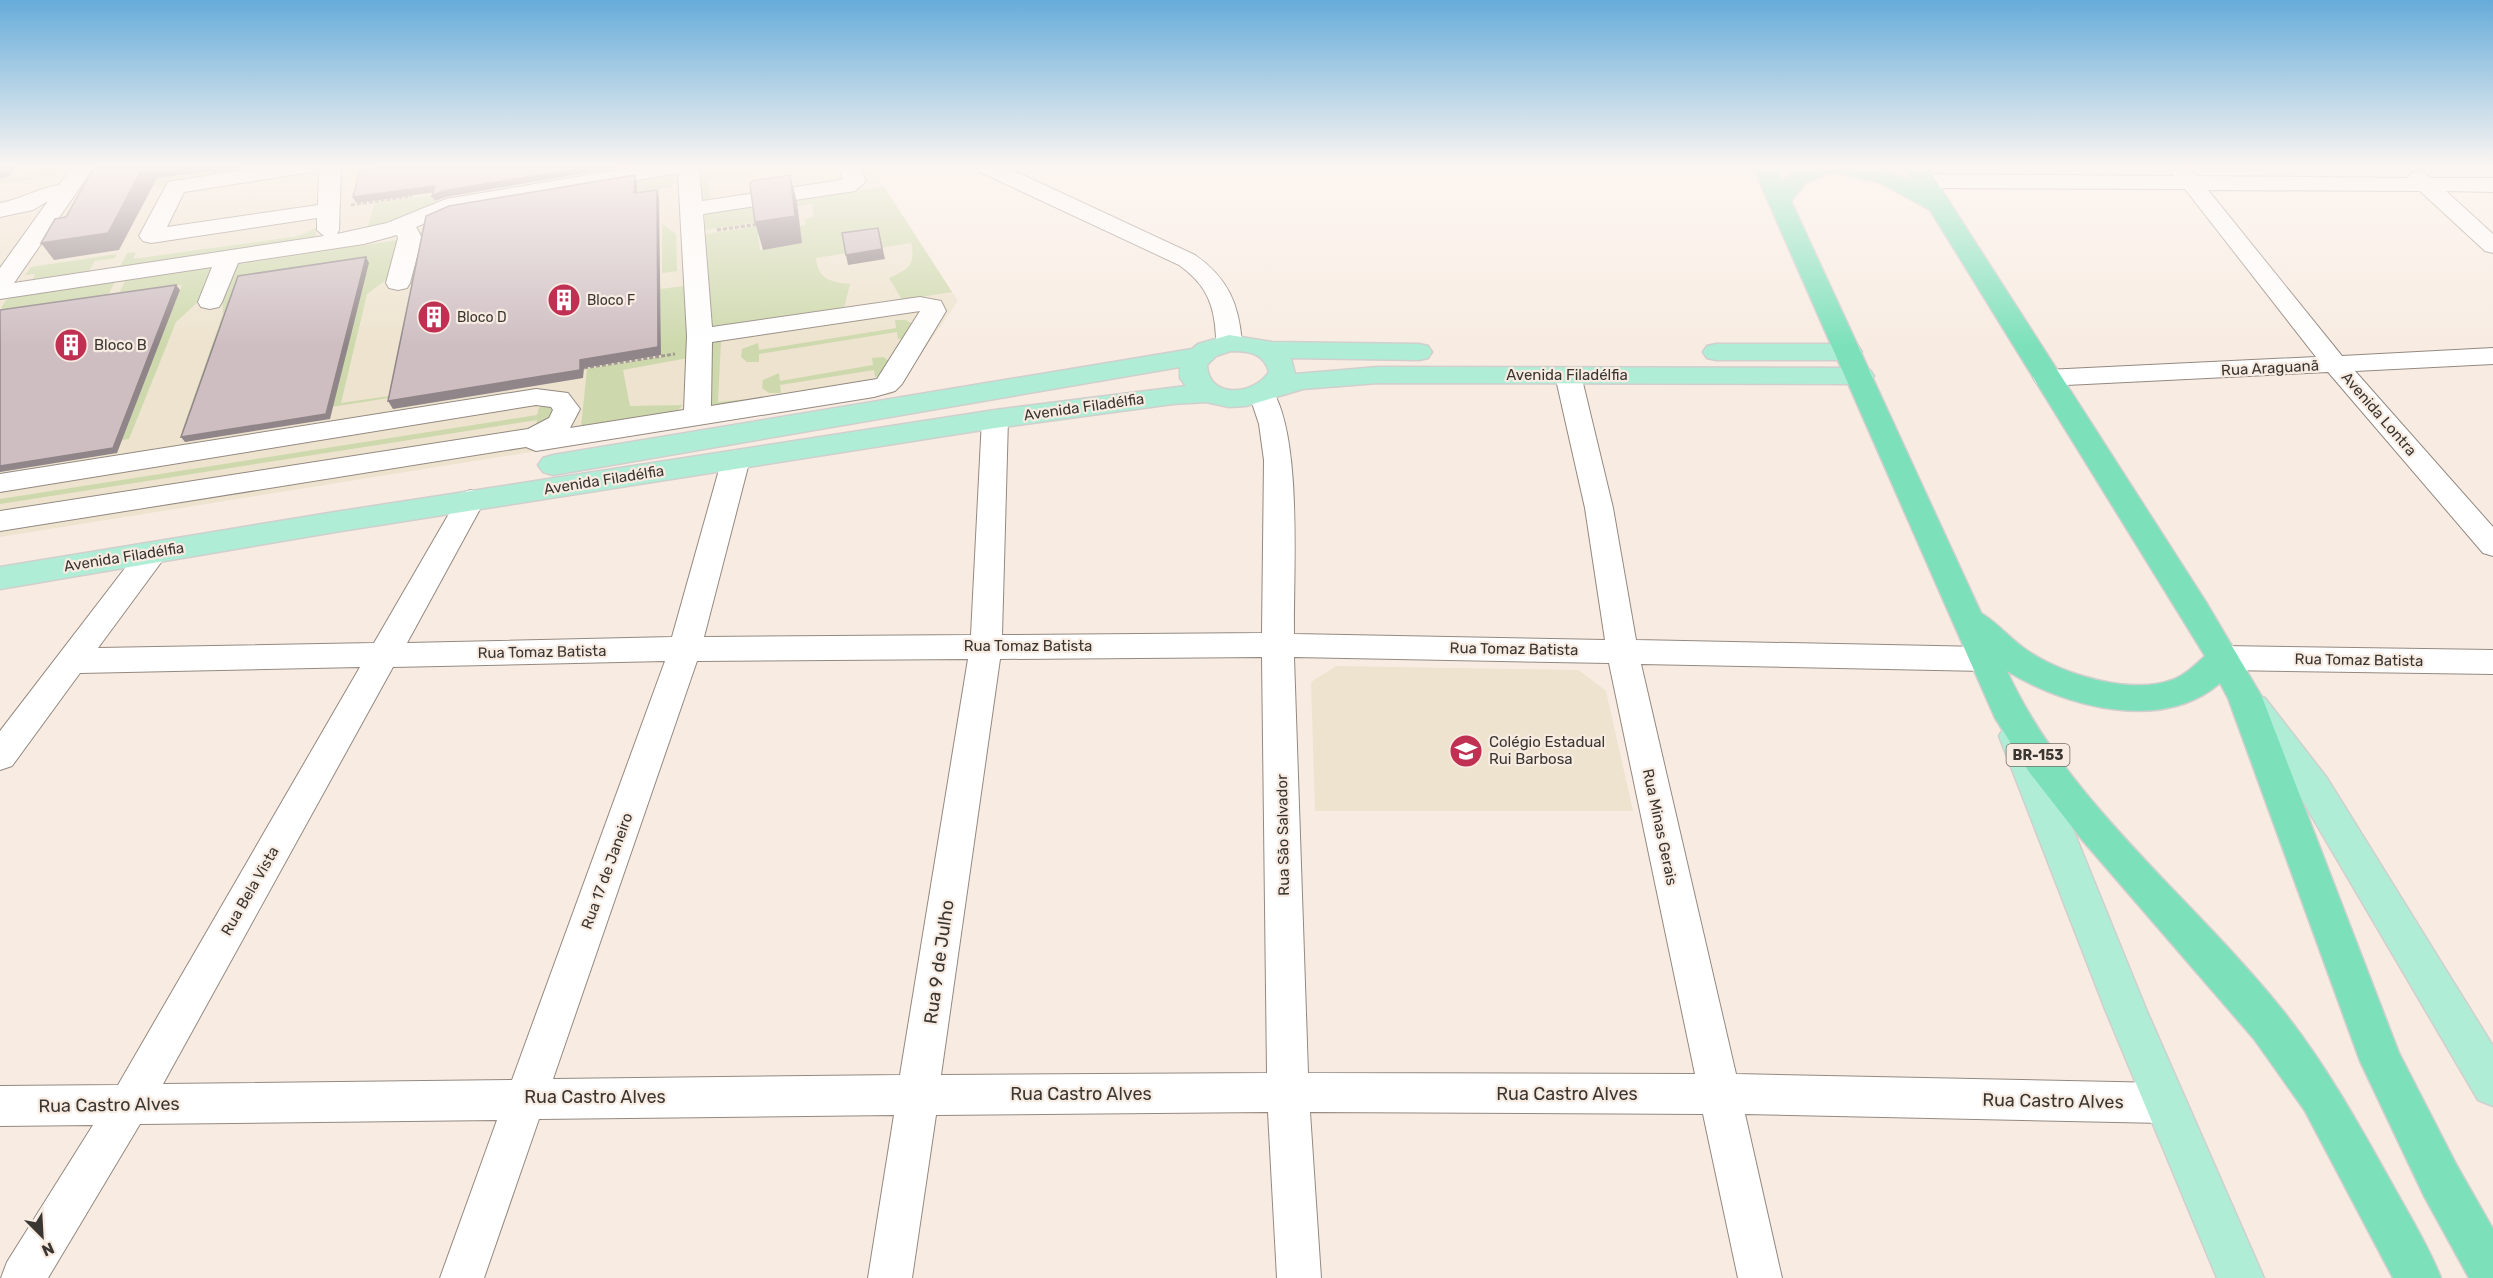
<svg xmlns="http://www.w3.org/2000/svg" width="2493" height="1278" viewBox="0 0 2493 1278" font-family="Rubik,sans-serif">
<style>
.education{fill:#ede3ce}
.green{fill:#cdd9ac}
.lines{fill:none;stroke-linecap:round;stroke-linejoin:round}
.minor-casing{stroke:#948981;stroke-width:2}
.major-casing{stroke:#d0cfce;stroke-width:3}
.highway-casing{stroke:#d0cfce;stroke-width:3}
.path{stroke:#a39a93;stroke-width:3;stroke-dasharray:4 2;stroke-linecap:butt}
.minor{fill:#fff;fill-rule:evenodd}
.major{fill:#b0edd6;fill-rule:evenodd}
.highway{fill:#7ce1bb;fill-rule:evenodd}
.shaded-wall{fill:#908588}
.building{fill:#cebec2;stroke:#908588;stroke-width:1.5}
.labels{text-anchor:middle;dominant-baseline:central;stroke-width:4.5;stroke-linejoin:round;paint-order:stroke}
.far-poi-label{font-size:14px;fill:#3a3632;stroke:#f8ece2;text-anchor:start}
.shield{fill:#f8ece2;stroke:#736d67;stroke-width:1.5}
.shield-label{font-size:14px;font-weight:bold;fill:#3a3632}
.poi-label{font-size:15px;fill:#3a3632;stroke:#f8ece2;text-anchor:start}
.street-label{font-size:15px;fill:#3a3632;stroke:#f8ece2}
.near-street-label{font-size:18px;fill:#3a3632;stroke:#f8ece2}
</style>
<rect width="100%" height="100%" fill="#f8ece2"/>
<!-- education -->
<path class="education" d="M0,167H872L958,301L893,394L0,537Z
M1336,666L1579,670L1606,691L1633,811H1315L1311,682Z"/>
<!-- green -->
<path class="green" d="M41,167H64L58,176L0,184V179L38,174Z
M242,167H256L169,186L82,196L100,185Z
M698,167H706L708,176L768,167H801L708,180L711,198L701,200Z
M669,176L673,177L672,187L659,189V195L553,210L555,195Z
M884,187L952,292L902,300L889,278C909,269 916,265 911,243L816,258C818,279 830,282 850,284L844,308L716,328L713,326L705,234L757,226L760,250L802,243L799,226L805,225V219L814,217L812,204L797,206L759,222L705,230V213Z
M438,195L432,206L366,232L375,203Z
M662,224L676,234L677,271L662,273Z
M317,227L316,236L309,240L120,267L127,253L136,252L133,259L299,236Z
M429,230L395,397L312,410L314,404L334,401L369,263L197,428L182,431L223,314L222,296L233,265L398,240L390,277L367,294L341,403L389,396L411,287L410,273L420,232Z
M117,254L115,258L95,261L89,271L33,279L35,274L25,275L31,267Z
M213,268L200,300L176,322L129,439L122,440L182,285L119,293L125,281Z
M115,282L108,295L8,310L1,308L6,300L15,297Z
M685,286L688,358L623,370L630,406L683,405L676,412L581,427L587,369L661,357L660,289Z
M895,320H906L914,325L904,338L898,339L897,332L759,354V362H747L741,357L742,349L758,343L759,350L896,328Z
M743,337L721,341L718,402L749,399V403L710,408L712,340Z
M883,357L891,362L881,376L875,377L874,370L780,385L781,393H769L762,388L763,380L779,373L780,381L873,365L872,358Z
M550,406L557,412L536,428L537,420L0,504V499L537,415L539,407Z"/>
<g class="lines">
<!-- minor casing -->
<g class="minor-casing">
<path id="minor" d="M72,167H94L14,283L324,236L317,230V218L151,243L143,241L139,236L168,182L260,167H316L313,172L305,173L184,192L167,227L318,205L319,167H341L339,230L337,234L387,223L446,199L636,167H699L702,201L841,180L843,179L838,167H860L866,181L855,191L703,214L712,327L920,297L941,301L946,311L902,384L895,391L874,397L536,451L526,447L0,531V511L528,429L549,418L553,410L551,407L536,405L0,492V474L536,389L568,393L580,409L570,428L684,410L687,336L678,173L452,212L416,227L422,238L410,283L407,288L398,290L389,288L386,283L398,238L397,235L364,244L238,263L222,302L219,307L210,309L201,307L198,302L212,267L0,299V268L48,201L33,210L0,217V203C22,199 35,189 59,185ZM920,311L877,379L711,406L712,342Z
M977,167H1006L1195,255C1228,278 1239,304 1242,343L1238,348L1229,351L1220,348C1215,341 1216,334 1215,325C1212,297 1201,281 1179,265L980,172Z
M2179,167L2191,168L2197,176L2408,178L2411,173L2419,171L2432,178H2493V192L2446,191L2493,234V253L2485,251L2420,191L2208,190L2342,356L2493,348V364L2355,371L2493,527V556L2483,553L2328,372L2046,386L2037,384L2033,378L2037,372L2046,370L2316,357L2185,189L1925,188L1917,186L1914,181L1917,176L1925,174L2174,176L2172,173Z
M1568,367L1577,369L1581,375L1613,508L1636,640L1984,647L1995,651L2000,659L1995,667L1984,671L1641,664L1736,1074L2163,1083L2178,1089L2184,1103L2178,1117L2163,1123L1745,1114L1782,1278H1738L1703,1114L1310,1112L1321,1278H1277L1268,1112L936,1115L912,1278H868L894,1115L539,1119L484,1278H440L497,1120L140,1124L48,1278H1L7,1262L93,1125L0,1126V1086L118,1085L360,667L80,673L12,766L0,770V731L142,546L153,543L164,546L168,553L98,648L374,643L461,493L471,490L481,493L485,500L407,643L672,637L722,459L726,453L736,450L746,453L750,459L704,637L971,635L982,419L985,413L995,410L1005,413L1008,419L1002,635L1262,633L1264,460L1259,424L1249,394L1253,388L1262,386L1271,388C1303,436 1293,573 1294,634L1605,640L1585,508L1555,375L1559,369ZM1262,657L1267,1073L941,1075L1000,659ZM1294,657L1609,663L1695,1074L1308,1073ZM968,659L900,1075L553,1079L697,661ZM665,661L512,1080L163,1084L393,667Z
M2224,646L2493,650V674L2224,670L2213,666L2208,658L2213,650Z"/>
</g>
<!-- major casing -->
<g class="major-casing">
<path id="major" d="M1229,335L1272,342L1419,344L1428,346L1432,352L1428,358L1419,360L1291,358L1295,374L1378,367L1860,368L1870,370L1874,376L1870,382L1860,384L1378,383L1303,389L1246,406L1229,407L1206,402L1173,404L995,428L335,532L0,589V567L335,512L995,410L1186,386L1180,378V367L553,475L543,472L538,465L543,458L553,455L1192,349L1198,344ZM1231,351C1249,351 1264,353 1269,372C1254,395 1209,400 1207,365L1216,356Z
M1716,344H1849L1858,346L1862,352L1858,358L1849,360H1716L1707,358L1703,352L1707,346Z
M2253,694L2265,698L2327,778L2493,1046V1106L2478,1100L2301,798L2241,716L2236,707L2241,698Z
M2017,722L2029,726L2035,736L2146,1009L2264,1278H2217L2105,1009L1999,736L2005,726Z"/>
</g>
<!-- highway casing -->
<g class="highway-casing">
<path id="highway" d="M1753,167H1776L1782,181L1800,167H1878L1912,180L1904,167H1927L2206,602L2262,697L2399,1053L2456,1164L2493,1229V1278H2469L2424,1196L2360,1061L2228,698L2220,683C2162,733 2066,707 2007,671C2067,803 2196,901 2284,1012C2326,1065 2358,1123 2391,1182C2408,1213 2428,1245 2441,1278H2393L2305,1111L2254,1039L2083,841L2029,772L1995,718ZM1834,172L1881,183L1930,210L2205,656C2195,665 2184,676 2172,680C2132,695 2065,675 2031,653C2013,642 1999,624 1981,613L1791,201L1806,182Z"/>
</g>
<!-- path -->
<path class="path" d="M351,205L412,196
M717,230L759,224
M584,368L675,354"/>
<!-- minor -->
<use href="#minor" class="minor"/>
<!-- major -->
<use href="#major" class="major"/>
<!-- highway -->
<use href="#highway" class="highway"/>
</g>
<!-- shaded-wall -->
<path class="shaded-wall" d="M0,167H15L9,177L0,179Z
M143,167H242L212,173L211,171L157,178L119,250L54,260L41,243Z
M587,167H621L446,197L435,201L432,196L443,191Z
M635,175L637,182V200L634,193Z
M790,175L797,202L802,243L763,250L755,222Z
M435,186L437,192L356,203L353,197Z
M657,190L659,197L661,355L584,368L583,378L393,409L388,401L580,360Z
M878,228L885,259L848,265L846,255Z
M366,257L369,263L330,419L185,442L181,437Z
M176,285L180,290L117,453L0,472V466Z"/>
<!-- building -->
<path class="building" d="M94,167H143L108,233L41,243L55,219L66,217Z
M381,167H587L443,191L432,196L435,186L353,197L360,170Z
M635,175L634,193L657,190L658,347L580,360V370L388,401L426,216L449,206Z
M790,175L795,216L755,222L750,184L752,181Z
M878,228L882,249L846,255L842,233Z
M366,257L326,414L181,437L238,276Z
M176,285L113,448L0,466V310Z"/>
<!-- sky -->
<linearGradient id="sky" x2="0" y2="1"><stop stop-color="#66acda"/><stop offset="0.48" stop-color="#fcf6f2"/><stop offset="1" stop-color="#fcf6f2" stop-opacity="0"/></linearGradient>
<rect width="2493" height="346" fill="url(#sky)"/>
<!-- icons -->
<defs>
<g id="building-disc" transform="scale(1.725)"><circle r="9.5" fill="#c03052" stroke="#f8ece2"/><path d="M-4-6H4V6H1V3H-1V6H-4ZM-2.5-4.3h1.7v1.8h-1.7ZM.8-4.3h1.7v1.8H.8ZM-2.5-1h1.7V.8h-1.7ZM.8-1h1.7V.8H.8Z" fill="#fff"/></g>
<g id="school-disc" transform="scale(1.725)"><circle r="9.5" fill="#c03052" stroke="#f8ece2"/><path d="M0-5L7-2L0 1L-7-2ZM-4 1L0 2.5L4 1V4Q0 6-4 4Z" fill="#fff"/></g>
</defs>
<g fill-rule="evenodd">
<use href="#building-disc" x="564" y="300"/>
<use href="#building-disc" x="434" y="317"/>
<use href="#building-disc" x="71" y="345"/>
<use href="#school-disc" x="1466" y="751"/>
</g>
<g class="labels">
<!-- far-poi labels -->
<g class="far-poi-label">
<text x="587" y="300">Bloco F</text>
<text x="457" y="317">Bloco D</text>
</g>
<!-- shield labels -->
<rect class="shield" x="2006.5" y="744" width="63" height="22" rx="4.5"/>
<g class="shield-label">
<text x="2038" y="755">BR-153</text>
</g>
<!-- poi labels -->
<g class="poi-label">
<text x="94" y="345">Bloco B</text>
<text x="1489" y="742">Colégio Estadual<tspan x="1489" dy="17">Rui Barbosa</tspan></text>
</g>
<!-- street labels -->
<g class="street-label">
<text transform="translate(2270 368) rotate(-3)">Rua Araguanã</text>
<text x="1567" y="375">Avenida Filadélfia</text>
<text transform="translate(1084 407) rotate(-8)">Avenida Filadélfia</text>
<text transform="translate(2379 414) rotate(49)">Avenida Lontra</text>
<text transform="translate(604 480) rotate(-9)">Avenida Filadélfia</text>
<text transform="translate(124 557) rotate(-9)">Avenida Filadélfia</text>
<text x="1028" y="646">Rua Tomaz Batista</text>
<text transform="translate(1514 649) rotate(1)">Rua Tomaz Batista</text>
<text transform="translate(542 652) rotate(-1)">Rua Tomaz Batista</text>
<text transform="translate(2359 660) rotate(1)">Rua Tomaz Batista</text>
<text transform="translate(1660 827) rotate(78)">Rua Minas Gerais</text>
<text transform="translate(1283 835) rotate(-91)">Rua São Salvador</text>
<text transform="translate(607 871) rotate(-70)">Rua 17 de Janeiro</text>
<text transform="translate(250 891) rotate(-60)">Rua Bela Vista</text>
</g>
<!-- near-street labels -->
<g class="near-street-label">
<text transform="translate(939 962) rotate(-82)">Rua 9 de Julho</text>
<text x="1081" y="1094">Rua Castro Alves</text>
<text x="1567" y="1094">Rua Castro Alves</text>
<text x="595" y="1097">Rua Castro Alves</text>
<text transform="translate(2053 1101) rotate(1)">Rua Castro Alves</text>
<text transform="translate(109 1105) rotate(-1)">Rua Castro Alves</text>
</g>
</g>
<!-- north arrow -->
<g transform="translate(42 1236) rotate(156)" stroke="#f8ece2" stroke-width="4.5" paint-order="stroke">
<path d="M0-4.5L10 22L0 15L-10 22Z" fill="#3a3632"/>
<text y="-9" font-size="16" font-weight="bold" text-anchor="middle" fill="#3a3632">N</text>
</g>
</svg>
